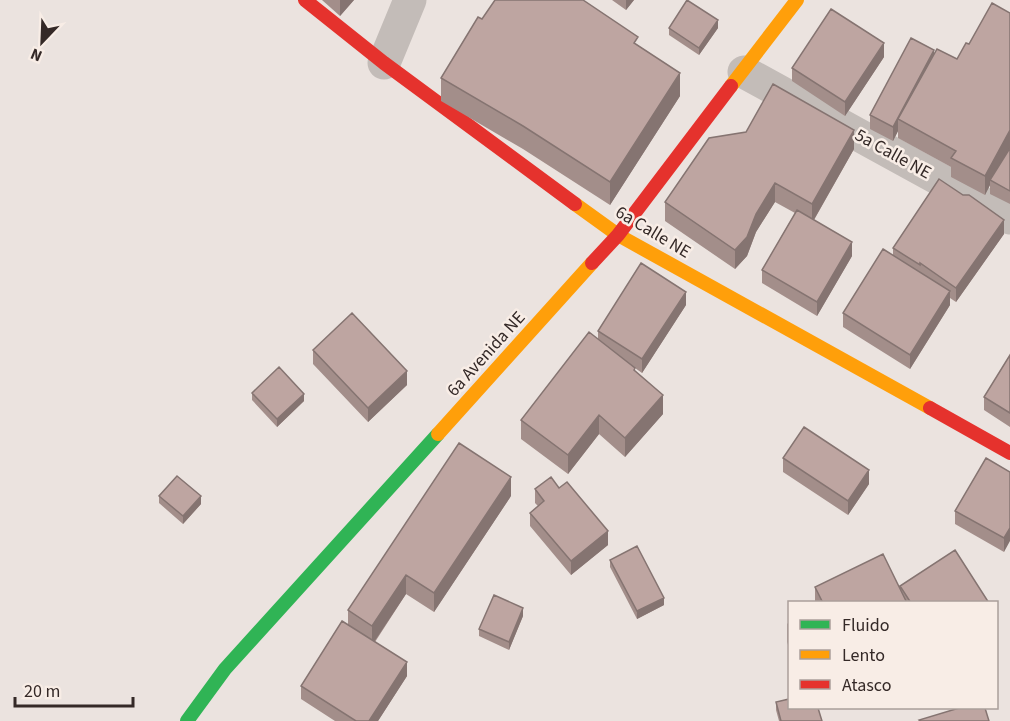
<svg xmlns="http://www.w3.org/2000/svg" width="1010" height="721" viewBox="0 0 1010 721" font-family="'Source Sans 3',sans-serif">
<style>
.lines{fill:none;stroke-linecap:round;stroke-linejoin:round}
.street{stroke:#c3bcb8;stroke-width:33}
.fast{stroke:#30b455;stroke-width:14}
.slow{stroke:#ff9f0a;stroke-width:14}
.jam{stroke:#e5322d;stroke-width:14}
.wall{fill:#a38e8a}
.shaded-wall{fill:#857471}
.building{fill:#bea5a1;stroke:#857471;stroke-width:1.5}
.labels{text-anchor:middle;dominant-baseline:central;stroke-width:5;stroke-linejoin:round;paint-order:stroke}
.street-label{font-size:18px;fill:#342927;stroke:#f8ede6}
</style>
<rect width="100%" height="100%" fill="#ebe3df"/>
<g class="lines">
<!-- street -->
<path class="street" d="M384,63L410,0
M744,72L1010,218"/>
<!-- fast -->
<path class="fast" d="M187,721L225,669L438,434"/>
<!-- slow -->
<path class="slow" d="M731,86L797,0
M575,204L618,235L930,408
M438,434L592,263"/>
<!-- jam -->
<path class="jam" d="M305,0L384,63L575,204
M592,263L618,235L731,86
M930,408L1010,453"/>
</g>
<!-- wall -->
<path class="wall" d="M322,0H354L340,16Z
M612,0H634L626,10Z
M1010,13V204L990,194V185L985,195L951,177V167L898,138V131L893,141L870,129V115L934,55L957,59L969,44Z
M482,19L638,45L680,96L610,205L523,149L441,101V78Z
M669,28H718L699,55L669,35Z
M884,57L845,116L792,81V68Z
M854,149L814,220L852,256L817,316L762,283V270L795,213L775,202L756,232L747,256L735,269L665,221V202Z
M1004,234L956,302L950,298V305L910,369L843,327V313L893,255V248Z
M686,305L642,373L635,368V371L663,414L625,457L599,434L568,474L521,439V420L598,339V331Z
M313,350L407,385L368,422L313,364Z
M1010,355V427L984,410V397Z
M252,393L304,401L277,427L252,400Z
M783,458L869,484L848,515L783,472Z
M1010,472L1004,552L955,524V511Z
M559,488L608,545L571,575L530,526V513L538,506L535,503V489Z
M159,496L201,504L183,524L159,503Z
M511,496L434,612L406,594L375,642L407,676L378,721H335L301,699V686L348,624V610Z
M610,560L664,605L637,619L610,567Z
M900,586L989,603H815V587L900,588Z
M523,616L509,650L479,636V629Z
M789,622V648L787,642V624Z
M776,702L822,721H779L776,710Z"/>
<!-- shaded-wall -->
<path class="shaded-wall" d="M340,0H354L340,16Z
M626,0H634L626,10Z
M718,20V28L699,55V48Z
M884,43V57L845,116V102Z
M934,50V64L898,119V131L893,141V127Z
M680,73V96L610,205V182Z
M854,130V149L812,223V204Z
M1010,130V149L990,180V185L985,195V176Z
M775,183V202L756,232L747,256L735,269V250L756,214Z
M1004,220V234L956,302V288Z
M852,242V256L817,316V302Z
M950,291V305L910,369V355Z
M686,292V305L642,373V359Z
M407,371V385L368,422V408Z
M304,394V401L277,427V419Z
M663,395V414L625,457V438Z
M599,415V434L568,474V455Z
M869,470V484L848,515V501Z
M511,477V496L434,612V593Z
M201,496V504L183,524V516Z
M1010,528V541L1004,552V538Z
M608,531V545L571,575V561Z
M406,575V594L372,645V626Z
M664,598V605L637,619V611Z
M523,608V616L509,650V642Z
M407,662V676L378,721H369Z"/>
<!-- building -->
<path class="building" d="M495,0H583L638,37L634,43L680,73L610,182L523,126L441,78L478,17L482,19Z
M687,0L718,20L699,48L669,28Z
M992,3L1010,13V130L985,176L951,158L956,151L898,119L937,49L957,59L966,43L969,44Z
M831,9L884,43L845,102L792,68Z
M911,38L934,50L893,127L870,115Z
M773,84L854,130L812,204L775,183L756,214L747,237L735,250L665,202L709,138L746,132Z
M1010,148V191L990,180Z
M939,179L963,195H969L1004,220L956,288L920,263V265L893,248Z
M797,210L852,242L817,302L762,270Z
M883,249L950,291L910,355L843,313Z
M641,263L686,292L642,359L598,331Z
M352,313L407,371L368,408L313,350Z
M589,332L635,368L634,370L663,395L625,438L599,415L568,455L521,420Z
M1010,355V413L984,397Z
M279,367L304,394L277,419L252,393Z
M804,427L869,470L848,501L783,458Z
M459,443L511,477L434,593L406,575L372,626L348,610Z
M986,458L1010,472V528L1004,538L955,511Z
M177,476L201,496L183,516L159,496Z
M551,477L559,488L567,482L608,531L571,561L530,513L544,501L535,489Z
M637,546L664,598L637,611L610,560Z
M955,550L989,603H911L900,586Z
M883,554L907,603H823L815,587Z
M494,595L523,608L509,642L479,629Z
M342,621L407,662L369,721H356L301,686Z
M789,699V708H818L822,721H781L776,702Z
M959,708H985L989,721H920L919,720Z"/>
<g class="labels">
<!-- street labels -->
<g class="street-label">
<text transform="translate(893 154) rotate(29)">5a Calle NE</text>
<text transform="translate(653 232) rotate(31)">6a Calle NE</text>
<text transform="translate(486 354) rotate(-48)">6a Avenida NE</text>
</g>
</g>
<!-- legend -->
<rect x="788" y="601" width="210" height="108" fill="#f8ede6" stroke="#aa9f9a" stroke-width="1.5"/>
<rect x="800" y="620" width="30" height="9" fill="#30b455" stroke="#aa9f9a" stroke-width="1.5"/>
<text x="842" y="631" font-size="18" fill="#342927">Fluido</text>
<rect x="800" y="650" width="30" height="9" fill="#ff9f0a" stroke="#aa9f9a" stroke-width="1.5"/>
<text x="842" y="661" font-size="18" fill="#342927">Lento</text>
<rect x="800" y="680" width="30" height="9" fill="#e5322d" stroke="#aa9f9a" stroke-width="1.5"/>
<text x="842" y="691" font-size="18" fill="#342927">Atasco</text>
<!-- north arrow -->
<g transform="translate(42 42) rotate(203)" stroke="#f8ede6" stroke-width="4.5" paint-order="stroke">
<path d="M0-4.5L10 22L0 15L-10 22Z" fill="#342927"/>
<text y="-9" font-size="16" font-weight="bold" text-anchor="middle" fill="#342927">N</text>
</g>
<!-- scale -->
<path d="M15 697v9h118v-9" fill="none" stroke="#342927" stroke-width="3"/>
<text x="24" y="697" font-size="18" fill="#342927" stroke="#f8ede6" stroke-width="4.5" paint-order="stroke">20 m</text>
</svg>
